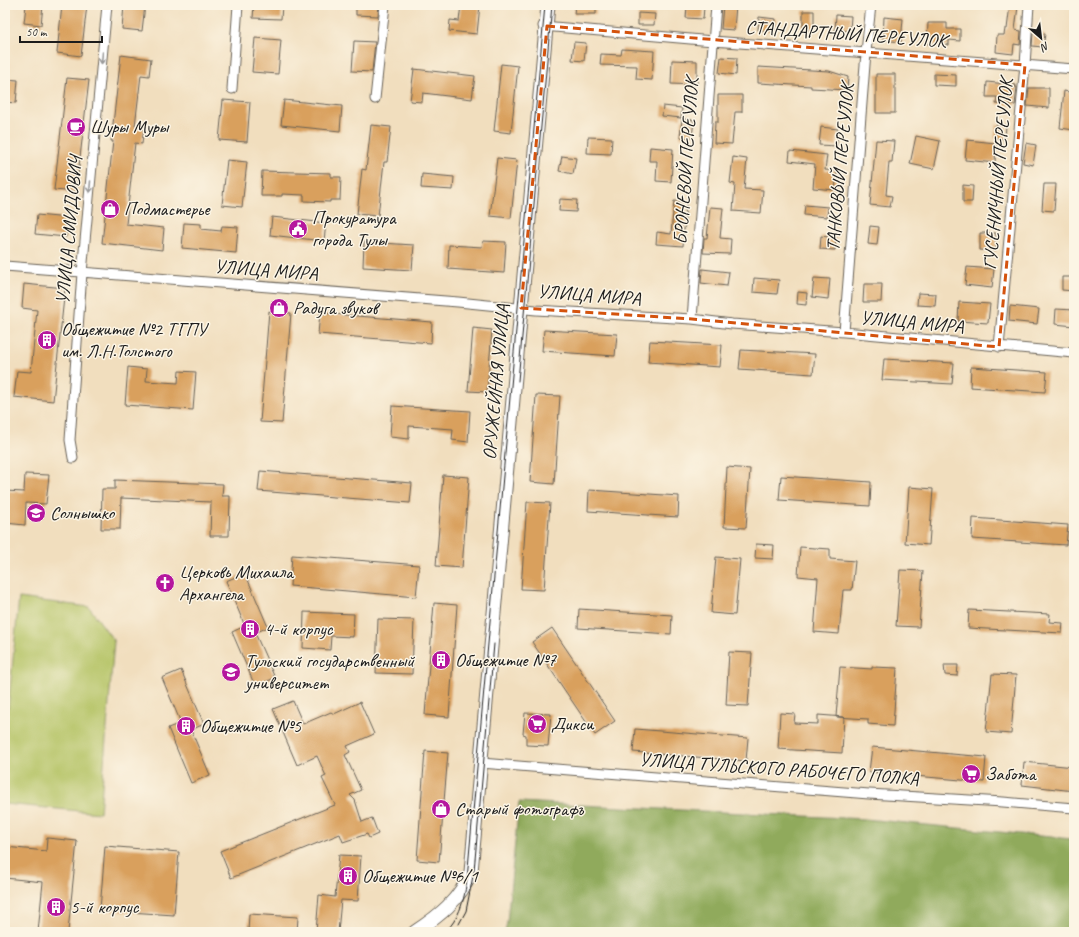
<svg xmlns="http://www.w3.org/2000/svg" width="1079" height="937" viewBox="0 0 1079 937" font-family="Caveat,sans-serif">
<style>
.green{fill:#b6c467;stroke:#697042}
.forest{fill:#90aa5c;stroke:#56633c}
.building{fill:#d9a05d}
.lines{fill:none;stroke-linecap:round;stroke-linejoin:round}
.street-casing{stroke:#676055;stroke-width:11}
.secondary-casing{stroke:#676055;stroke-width:15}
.street{stroke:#fff;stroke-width:9}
.secondary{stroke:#fff;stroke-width:13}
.tram{stroke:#1c1c1c;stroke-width:1}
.oneway{stroke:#999}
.marked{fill:none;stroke:#d4530e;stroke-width:3;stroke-dasharray:8 5;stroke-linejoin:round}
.labels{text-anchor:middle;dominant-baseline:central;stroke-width:3;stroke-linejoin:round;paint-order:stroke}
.street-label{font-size:19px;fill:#1c1c1c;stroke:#fcf5e5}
.poi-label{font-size:19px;fill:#1c1c1c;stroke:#fcf5e5;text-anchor:start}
</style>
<rect width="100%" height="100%" fill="#fcf5e5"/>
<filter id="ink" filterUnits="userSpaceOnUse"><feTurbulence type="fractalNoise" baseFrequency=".025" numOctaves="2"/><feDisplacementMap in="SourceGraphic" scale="8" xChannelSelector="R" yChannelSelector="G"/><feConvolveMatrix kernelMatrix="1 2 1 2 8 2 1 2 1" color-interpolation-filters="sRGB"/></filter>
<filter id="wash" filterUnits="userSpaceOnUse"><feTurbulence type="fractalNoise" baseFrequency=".012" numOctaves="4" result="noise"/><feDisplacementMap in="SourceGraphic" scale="16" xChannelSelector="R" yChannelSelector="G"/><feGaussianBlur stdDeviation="0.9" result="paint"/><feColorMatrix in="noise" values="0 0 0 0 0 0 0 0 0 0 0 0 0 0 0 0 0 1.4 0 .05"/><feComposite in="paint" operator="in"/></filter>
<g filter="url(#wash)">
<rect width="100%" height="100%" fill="#f1debe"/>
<!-- green -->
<path class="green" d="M19,598L89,607L114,641L100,813L5,804V740Z"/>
<!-- forest -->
<path class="forest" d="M519,802L865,819L1072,839L1074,844V932H505L507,922Z"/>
<g id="blocks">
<!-- building -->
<path class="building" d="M26,5H43L41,25L24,23Z
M62,5H87L81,56L57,53Z
M124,5H145L142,31L122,29Z
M254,5H282L281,19L253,18Z
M356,5H379L378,16L356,15Z
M461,5H480L477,34L449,31L450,20L459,21Z
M575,5H596V14H574Z
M723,5H736L734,30L721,29Z
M1010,5L1018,6L1015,30L1021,31L1020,45L1014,44L1013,54L996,52L997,35H1004L1005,29H1007Z
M687,6L704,7L703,19L686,18Z
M803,11H814V30H803Z
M638,13L655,14L654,25H638Z
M836,15L851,16L850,31L835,30Z
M759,17L776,19L775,31L758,30Z
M884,17L903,19L901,42L883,40Z
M928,23H947V29H960V41L949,40V45L927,44Z
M1033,33L1045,34L1043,47L1032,46Z
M255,38L281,40L278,74L252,72Z
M354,41L375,42L372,72L352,71Z
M574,42L586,43L584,61L572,60Z
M622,49L654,51L652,80L636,79L637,66L600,65L601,54L621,55Z
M121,55L151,59L149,76L141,75L135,126L144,127L142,144L135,143L126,224L164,228L162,250L102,243L113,141H111Z
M721,57L737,58L736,75L719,73Z
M672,60L697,61V85L671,84Z
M501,64L518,66L511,133L494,131Z
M758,67L829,71L848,77L847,90L811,88V86L758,83Z
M414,69L475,76L472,99L423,93L422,102L410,101Z
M876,74H895V113H876Z
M934,74L956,75V86L934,85Z
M67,78L89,80L76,192L54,190Z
M5,79L18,80L16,103L5,102Z
M987,82L1016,85L1015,87H1017L1015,105L996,104L997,97H986Z
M1029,88H1049V108L1027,106Z
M1064,91L1074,93V130L1060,128Z
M718,95H742V112H735L732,144L714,143L715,122H718Z
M223,100L250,102L247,142L219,140Z
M284,100L342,106L340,131L281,125Z
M663,106L682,108L681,118L662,116Z
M682,119L694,120L692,138L680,137Z
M371,125L391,127L387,162H384L378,216L357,214L362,169L366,170Z
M996,125H1006L1005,139L995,138Z
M821,127L838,129L837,146L819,145Z
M916,136L940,141L934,169L910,164Z
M588,137L612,138L611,154L587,153Z
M876,140L894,141L892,162H889L886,195L892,196L890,207L870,205Z
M967,140L996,143L995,163L965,160Z
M1026,143L1036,145L1033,165L1023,163Z
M650,147L673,149L671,182L656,181L657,161H649Z
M790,151L827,155L825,170L837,171L835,190L813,188L815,164L789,161Z
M562,156L576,158L573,174L559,171Z
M733,157L747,159L744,189L763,190L761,213L733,211L735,184L730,183Z
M497,158L517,160L511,218L490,216Z
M227,160L247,162L242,207L222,205Z
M262,171L331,173V177H341L340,200H330V202L304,201V195L282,194V196H261Z
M422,174L454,177L453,190L421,188Z
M1044,184H1056L1054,211L1042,210Z
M963,185L973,186L972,202H963Z
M560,199L577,200L576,212L559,211Z
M674,201L686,202L683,246L656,244L657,232L671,234Z
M805,205L828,207L827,217L804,215Z
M710,207L723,208L720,238L731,239L730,254L703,253L704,238H707Z
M37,215L68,218L66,237L35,234Z
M272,217L326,223L324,241L270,235Z
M184,223L201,224V229L221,231L222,226L238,227L236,253L182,248Z
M870,226L879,227L877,245L868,244Z
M980,233H996V251L980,250Z
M821,236L836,238L835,250L820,249Z
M483,241L506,242L504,273L448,269L449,245L482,247Z
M364,242L414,245L412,270L363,267Z
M967,267L994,269L992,288L965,285Z
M702,269L729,272L727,286L701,283Z
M1062,277H1074V291L1062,290Z
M754,278L779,280L777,294L753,292Z
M814,278L830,279L828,299L812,297Z
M24,284L65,288L53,401L14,397L17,371L31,372L37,310L22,308Z
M864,284H882L881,302H863Z
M798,292L807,293L806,305L797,304Z
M918,293L936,294L935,306L917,305Z
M959,302L990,304L988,323L958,321Z
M1010,306L1039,309L1037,324L1009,321Z
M1056,309L1074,310V326L1055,324Z
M269,311L291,313L282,423L260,422Z
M320,313L432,322L431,343L318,334Z
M473,328L492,330L487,392L468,391Z
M544,330L617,334L615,356L542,351Z
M650,341L722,345L720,367L648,362Z
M741,350L815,354L813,374L739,369Z
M884,359L954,363L952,384L882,380Z
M128,367L147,369L146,381L178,383L179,371L196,372L193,410L125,405Z
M971,367L1047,372L1045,392L970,387Z
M536,395L560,396L554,484L530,482Z
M392,406L470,411L468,442L452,440L453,429L409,426V439L390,437Z
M727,467L750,469L746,528L724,527Z
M260,471L412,483L410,503L258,491Z
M25,474L49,475L46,504L26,503L25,525L5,523V491L24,492Z
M443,475L469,477L462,568L436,566Z
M781,476L871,482L870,506L779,500Z
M115,480L223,484L222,496H230L229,536H210L211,502L121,498L120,529H101L102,489H115Z
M909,487L933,489L929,545L905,543Z
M589,490L679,496L678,517L588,511Z
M527,502L550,503L544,590L521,589Z
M973,518L1068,525L1066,545L972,539Z
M756,544L774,545L773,559L755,558Z
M800,547L830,549V559L855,561L852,590H843L839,634L814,632L818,578L798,576Z
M292,555L419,565L416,597L290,586Z
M716,557L740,559L735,615L711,613Z
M900,570L923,571L919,627L896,626Z
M245,573L268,627L255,633L275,678L255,686L232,632L245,626L226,581Z
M434,603L457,605L449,717L425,715Z
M579,609L672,615L671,634L578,628Z
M969,610L1050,614L1049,622L1063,623L1062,633L968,628Z
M304,612L354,614L353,637L331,636L330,650L303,648Z
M378,619L414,620L412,674L376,673Z
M552,628L615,721L595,735L532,642Z
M729,652L752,653L748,706L726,705Z
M944,665H958L957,676L945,675Z
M840,667L872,669V667L897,668L893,726L868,724V719L836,717Z
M181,670L204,724L191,730L210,775L191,783L168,728L181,723L162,678Z
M992,674L1016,675L1011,734L986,732Z
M293,701L303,724L331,712L334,714L360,702L374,734L347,746L350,752L345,755L361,790L350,795L355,800L362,822L372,818L378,834L369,838L367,834L343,842L340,834L231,878L220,851L335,805L322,778L326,776L317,756L297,765L273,709Z
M525,713L551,714L548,746L526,745V735L523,734Z
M780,713L795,714L794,723L818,724V715L844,717L842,753L778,749Z
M635,729L748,738L746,761L633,752Z
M872,747L986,757L984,782L869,772Z
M425,751L448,753L439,862L417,860Z
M1024,762L1074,767V791L1022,785Z
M47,838L77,841L68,932H38L43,882L5,878V847L46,851Z
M105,846L179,852L174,915L100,910Z
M339,855L361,856L358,901L341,900L338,932H316L319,895L335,897Z
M249,914L298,917L297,932H248Z"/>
</g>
</g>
<g filter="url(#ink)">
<use href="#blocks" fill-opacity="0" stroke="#676055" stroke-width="1"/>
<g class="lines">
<!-- street casing -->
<g class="street-casing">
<path id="street" d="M543,26L713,41L1074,69
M232,89L238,5
M375,99L385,5
M5,266L458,302L536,310L692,319L732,324L844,332L1074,353
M692,319L716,5
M844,332L866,52L871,5
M999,347L1025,65L1029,5
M73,458L70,440L82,273L107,5
M481,763L869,794L1003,802L1074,808"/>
</g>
<!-- secondary casing -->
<g class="secondary-casing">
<path id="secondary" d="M415,932C439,916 460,900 471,872L548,5"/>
</g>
<!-- street -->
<use href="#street" class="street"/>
<!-- secondary -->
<use href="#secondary" class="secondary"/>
<!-- tram -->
<path class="tram" d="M518,381L552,5
M459,924L466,911L474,871L494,644
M445,932C463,915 466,891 468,868L545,5"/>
</g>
<!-- one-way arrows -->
<defs><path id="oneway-shaft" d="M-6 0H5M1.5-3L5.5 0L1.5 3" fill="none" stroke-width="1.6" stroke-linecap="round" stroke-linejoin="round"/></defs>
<g class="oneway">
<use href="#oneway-shaft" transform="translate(102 58) rotate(95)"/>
<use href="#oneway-shaft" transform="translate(90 187) rotate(95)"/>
</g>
</g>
<!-- marked area -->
<path class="marked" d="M547,26L1025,65L999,347L692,319L521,308Z"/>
<!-- icons -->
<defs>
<g id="cafe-disc" transform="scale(1)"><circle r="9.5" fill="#b5179e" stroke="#fcf5e5"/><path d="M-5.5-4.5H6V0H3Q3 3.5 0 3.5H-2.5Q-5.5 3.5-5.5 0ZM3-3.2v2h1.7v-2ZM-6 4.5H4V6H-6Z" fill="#fff"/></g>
<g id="shop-disc" transform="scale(1)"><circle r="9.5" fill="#b5179e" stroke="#fcf5e5"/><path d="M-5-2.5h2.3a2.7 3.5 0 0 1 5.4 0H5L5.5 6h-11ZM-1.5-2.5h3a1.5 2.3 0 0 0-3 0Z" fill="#fff"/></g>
<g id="civic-disc" transform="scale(1)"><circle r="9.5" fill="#b5179e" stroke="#fcf5e5"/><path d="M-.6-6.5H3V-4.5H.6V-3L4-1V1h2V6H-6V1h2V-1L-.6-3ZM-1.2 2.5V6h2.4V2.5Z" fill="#fff"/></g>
<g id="building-disc" transform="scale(1)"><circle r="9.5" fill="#b5179e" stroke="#fcf5e5"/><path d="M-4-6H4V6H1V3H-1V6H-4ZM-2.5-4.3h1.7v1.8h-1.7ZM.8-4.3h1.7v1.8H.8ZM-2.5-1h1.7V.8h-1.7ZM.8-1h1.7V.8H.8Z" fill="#fff"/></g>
<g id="school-disc" transform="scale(1)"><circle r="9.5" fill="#b5179e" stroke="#fcf5e5"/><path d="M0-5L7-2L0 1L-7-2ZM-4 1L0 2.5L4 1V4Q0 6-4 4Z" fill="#fff"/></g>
<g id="church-disc" transform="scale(1)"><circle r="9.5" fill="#b5179e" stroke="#fcf5e5"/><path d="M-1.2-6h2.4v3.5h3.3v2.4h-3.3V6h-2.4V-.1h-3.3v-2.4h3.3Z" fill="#fff"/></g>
<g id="university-disc" transform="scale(1)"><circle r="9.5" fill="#b5179e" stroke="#fcf5e5"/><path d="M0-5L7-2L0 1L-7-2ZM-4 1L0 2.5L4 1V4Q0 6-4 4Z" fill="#fff"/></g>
<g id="supermarket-disc" transform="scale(1)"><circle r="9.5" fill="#b5179e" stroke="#fcf5e5"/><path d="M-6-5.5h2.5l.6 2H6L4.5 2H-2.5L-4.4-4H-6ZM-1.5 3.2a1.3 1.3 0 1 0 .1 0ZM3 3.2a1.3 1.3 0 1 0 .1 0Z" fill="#fff"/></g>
</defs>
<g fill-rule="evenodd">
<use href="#cafe-disc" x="76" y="127"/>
<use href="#shop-disc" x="110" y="209"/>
<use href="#civic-disc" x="298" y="229"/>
<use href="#shop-disc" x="279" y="308"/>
<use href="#building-disc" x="47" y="340"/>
<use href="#school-disc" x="36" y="513"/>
<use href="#church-disc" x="165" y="583"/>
<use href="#building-disc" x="250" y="629"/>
<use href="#building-disc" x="441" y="660"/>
<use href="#university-disc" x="231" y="672"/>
<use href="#supermarket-disc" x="537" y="724"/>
<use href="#building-disc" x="186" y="726"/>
<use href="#supermarket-disc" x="971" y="774"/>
<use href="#shop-disc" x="441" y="809"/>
<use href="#building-disc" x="348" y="876"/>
<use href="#building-disc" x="56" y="907"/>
</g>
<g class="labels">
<!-- street labels -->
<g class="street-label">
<text transform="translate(846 34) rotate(4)">СТАНДАРТНЫЙ ПЕРЕУЛОК</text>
<text transform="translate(686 161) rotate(-86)">БРОНЕВОЙ ПЕРЕУЛОК</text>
<text transform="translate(840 167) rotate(-85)">ТАНКОВЫЙ ПЕРЕУЛОК</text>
<text transform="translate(998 174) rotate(-85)">ГУСЕНИЧНЫЙ ПЕРЕУЛОК</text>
<text transform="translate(69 230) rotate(-85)">УЛИЦА СМИДОВИЧ</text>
<text transform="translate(266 270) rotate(4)">УЛИЦА МИРА</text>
<text transform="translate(589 295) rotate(4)">УЛИЦА МИРА</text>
<text transform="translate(912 322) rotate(5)">УЛИЦА МИРА</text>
<text transform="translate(496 382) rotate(-85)">ОРУЖЕЙНАЯ УЛИЦА</text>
<text transform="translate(779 769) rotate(4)">УЛИЦА ТУЛЬСКОГО РАБОЧЕГО ПОЛКА</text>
</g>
<!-- poi labels -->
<g class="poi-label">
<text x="90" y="127">Шуры Муры</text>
<text x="124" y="209">Подмастерье</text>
<text x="312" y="218">Прокуратура<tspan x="312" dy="22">города Тулы</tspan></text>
<text x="293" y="308">Радуга звуков</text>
<text x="61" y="329">Общежитие №2 ТГПУ<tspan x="61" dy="22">им. Л.Н.Толстого</tspan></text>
<text x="50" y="513">Солнышко</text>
<text x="179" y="572">Церковь Михаила<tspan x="179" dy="22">Архангела</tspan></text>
<text x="264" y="629">4-й корпус</text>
<text x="455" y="660">Общежитие №7</text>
<text x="245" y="661">Тульский государственный<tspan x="245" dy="22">университет</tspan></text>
<text x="551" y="724">Дикси</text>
<text x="200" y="726">Общежитие №5</text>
<text x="985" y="774">Забота</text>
<text x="455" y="809">Старый фотографъ</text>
<text x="362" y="876">Общежитие №6/1</text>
<text x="70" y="907">5-й корпус</text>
</g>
</g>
<!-- margin -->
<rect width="1079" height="937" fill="none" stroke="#fcf5e5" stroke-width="20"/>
<!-- north arrow -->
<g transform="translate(1041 38) rotate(152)" stroke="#fcf5e5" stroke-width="3" paint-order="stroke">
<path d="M0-3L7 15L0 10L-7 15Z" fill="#1c1c1c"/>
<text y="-6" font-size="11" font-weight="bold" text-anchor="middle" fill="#1c1c1c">N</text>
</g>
<!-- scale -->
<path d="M20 36v6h82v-6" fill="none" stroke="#1c1c1c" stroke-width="2"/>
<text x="26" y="36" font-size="12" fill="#1c1c1c" stroke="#fcf5e5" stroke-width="3" paint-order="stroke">50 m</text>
</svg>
